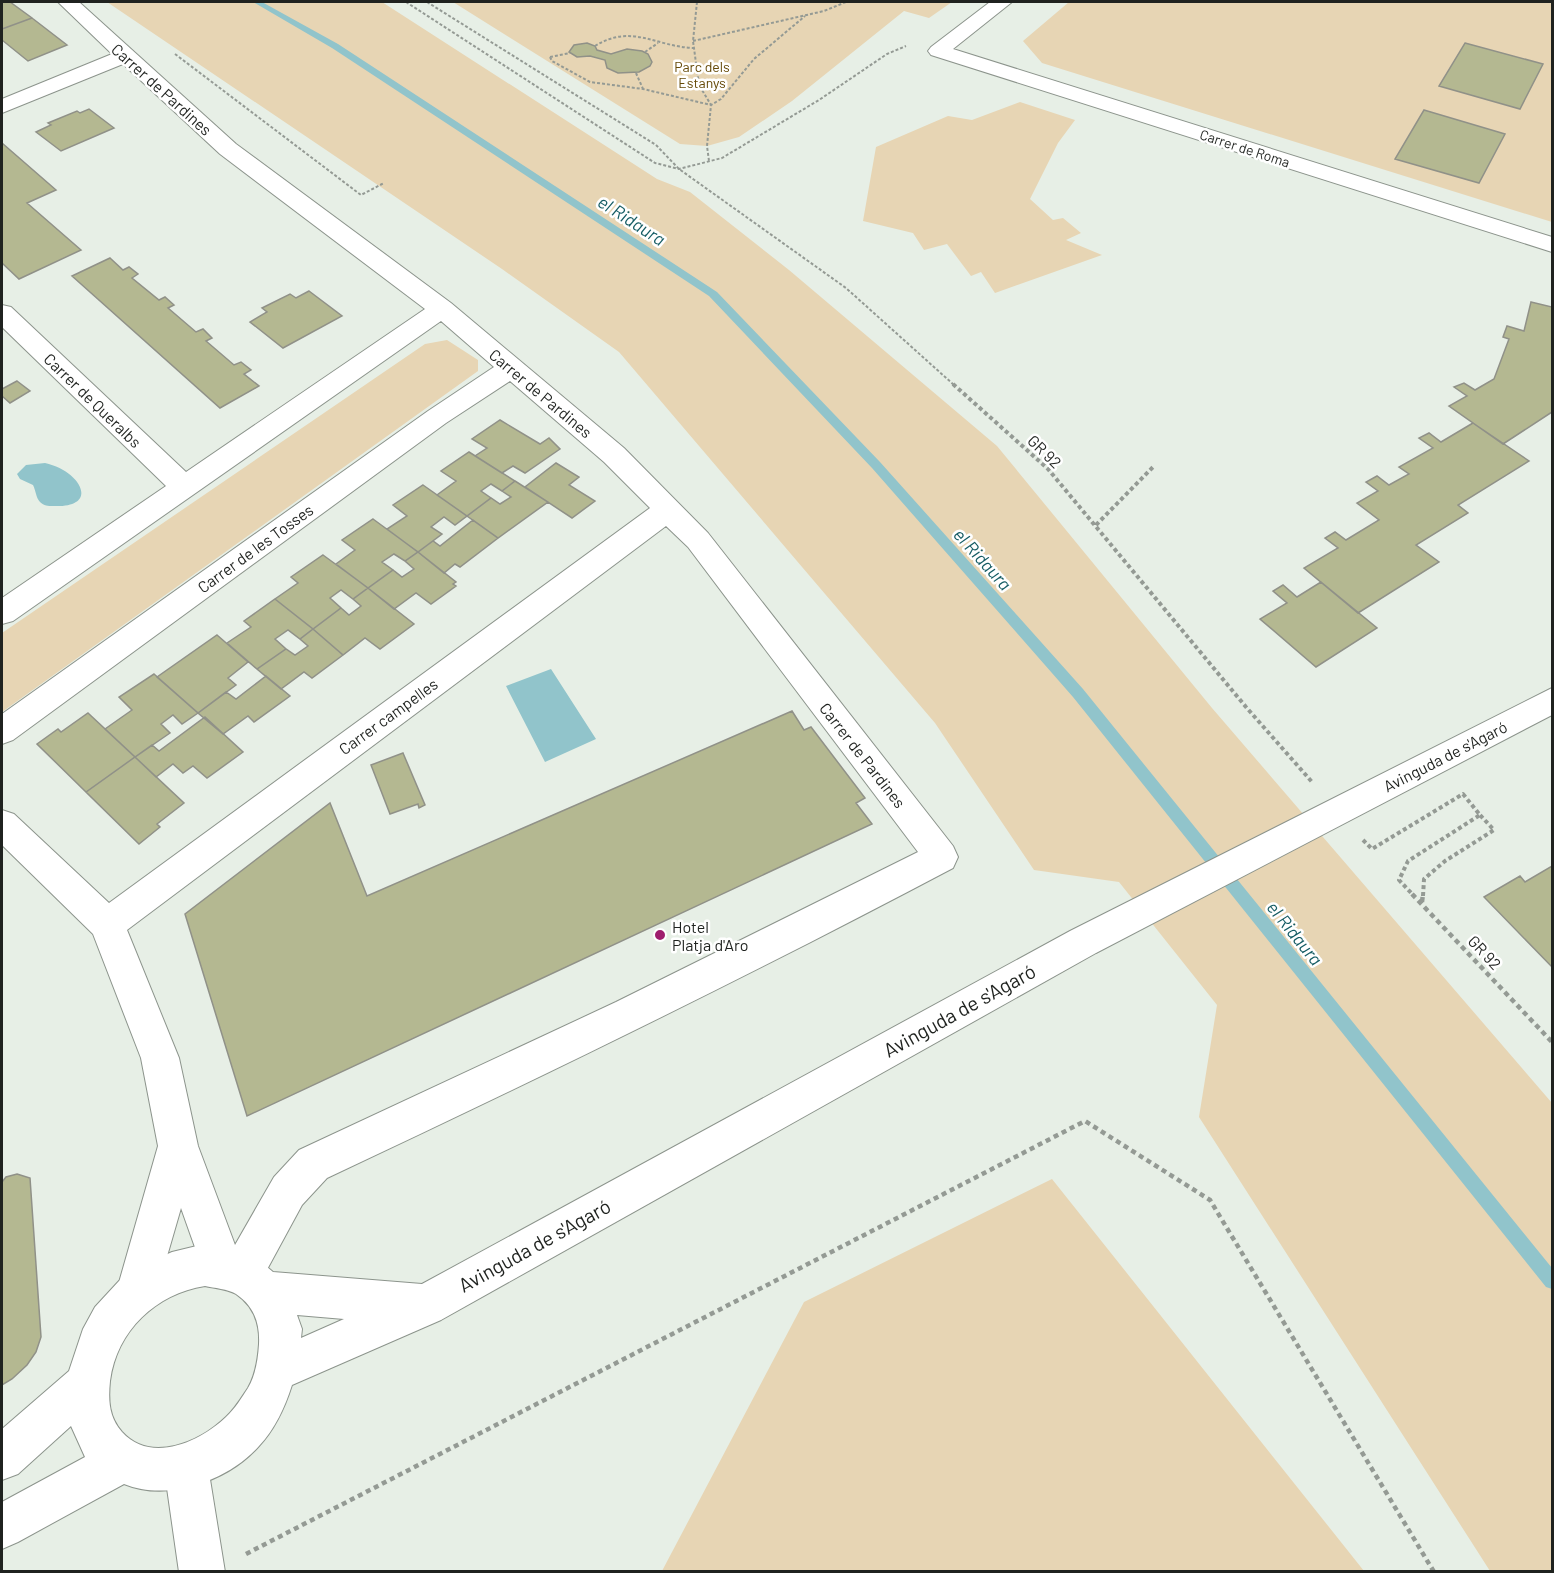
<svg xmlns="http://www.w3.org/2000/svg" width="1554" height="1573" viewBox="0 0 1554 1573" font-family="Barlow,sans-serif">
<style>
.green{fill:#e7d5b4}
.water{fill:#91c4cb}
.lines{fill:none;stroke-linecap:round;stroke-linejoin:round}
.stream{fill:#91c4cb;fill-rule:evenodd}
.building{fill:#b4b891;stroke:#909188;stroke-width:1.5}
.minor-casing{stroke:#8c948c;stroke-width:2}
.major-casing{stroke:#8c948c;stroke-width:2}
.path-far2{stroke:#949a94;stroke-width:2;stroke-dasharray:3 2;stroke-linecap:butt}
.path-far1{stroke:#949a94;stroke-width:4;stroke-dasharray:4 3;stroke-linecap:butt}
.path{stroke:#949a94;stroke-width:4.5;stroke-dasharray:5 4;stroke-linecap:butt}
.minor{fill:#fff;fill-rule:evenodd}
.major{fill:#fff;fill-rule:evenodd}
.poi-dot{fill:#9f1d6e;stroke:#fff;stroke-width:2}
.labels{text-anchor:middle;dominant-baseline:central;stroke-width:5;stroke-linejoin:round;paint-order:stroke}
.far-park-label{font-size:14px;fill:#654907;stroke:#fff}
.far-street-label{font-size:14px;fill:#1f221f;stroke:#fff}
.street-label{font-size:16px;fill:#1f221f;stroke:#fff}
.poi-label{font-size:16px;fill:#1f221f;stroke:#fff;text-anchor:start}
.water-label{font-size:18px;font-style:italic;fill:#155c64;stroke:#fff}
.near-street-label{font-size:20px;fill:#1f221f;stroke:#fff}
</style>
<rect width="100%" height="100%" fill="#e7efe6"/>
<!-- green -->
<path class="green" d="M107,2H382L657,179L690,192L789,270L997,446L1212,708L1552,1103V1571H1490L1199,1117L1217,1005L1119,882L1034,870L935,723L619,352L502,269Z
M453,2H952L929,18L904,11L792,101L739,137L707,146L680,144Z
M1069,2H1552V222L1042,63L1023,41Z
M1020,102L1075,120L1058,143L1030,199L1053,220L1063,218L1081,233L1066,240L1102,255L995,293L981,272L971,276L947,244L924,250L913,233L863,221L876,147L948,116L972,120Z
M447,340L478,360V371L2,712V633L425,344Z
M1052,1179L1364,1571H662L804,1302Z"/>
<!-- water -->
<path class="water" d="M45,463C81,471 101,508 53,506C48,506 44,506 40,502C36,498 36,491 33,485L20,479L17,474L26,465Z
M551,669L596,739L545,762L506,686Z"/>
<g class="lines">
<!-- stream -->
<path class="stream" d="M253,2H262L338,44L717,292L880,462L1083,689L1552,1268V1289L1546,1287L1073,697L872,468L709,296L332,48Z"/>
</g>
<!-- building -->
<path class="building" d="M2,2H10L32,18L2,29Z
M32,18L67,45L28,61L2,40V29Z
M587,43L595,46L597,50L611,54L627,49L642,51L648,54L652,62L650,66L639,72L618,73L607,68L605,60L590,56L577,57L569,52L574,45Z
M1465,43L1543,64L1520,109L1439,86Z
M89,109L114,128L61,151L36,132L51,125L48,123L77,111L80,113Z
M1424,110L1505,134L1479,183L1395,159Z
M2,143L56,190L27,203L81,250L19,279L2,263Z
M110,258L123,270L129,267L138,274L132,278L159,300L165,297L174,305L168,308L196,332L203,329L212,338L206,341L234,365L241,362L251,370L244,374L259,386L220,408L72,276Z
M309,291L342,316L283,348L250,322L267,312L262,308L290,294L296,298Z
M1531,302L1552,307V412L1503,444L1449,406L1467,396L1454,387L1464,383L1475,390L1494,379L1509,339L1503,337L1507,326L1524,331Z
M17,381L30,391L10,403L2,396V389Z
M500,420L540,444L549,438L560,449L525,473L513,466L502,473L475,456L487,448L472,439Z
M1473,423L1529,461L1458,505L1468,513L1416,545L1439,562L1358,613L1304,568L1338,548L1325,538L1335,532L1346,540L1379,520L1357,503L1378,491L1366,482L1377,476L1389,485L1409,474L1399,467L1433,448L1419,438L1429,433L1441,442Z
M469,452L515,481L502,491L491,484L481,491L491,498L467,516L437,495L456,481L441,471Z
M556,463L579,477L569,485L595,501L572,518L525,487Z
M515,481L548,502L498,538L467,516L491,498L500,504L511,497L502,491Z
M423,485L467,516L455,525L444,517L431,527L442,534L418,552L387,529L407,516L393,505Z
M373,519L418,552L405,561L394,554L382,562L393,570L368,588L336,564L355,550L342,540Z
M473,520L498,538L460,567L455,564L444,573L418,552L433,541L440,546Z
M418,552L456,582L453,584L456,586L431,604L416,593L394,609L368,588L393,570L402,577L414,569L405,561Z
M323,555L368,588L353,599L341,590L330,598L341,608L313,629L275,599L298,583L291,577Z
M1321,582L1377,628L1316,667L1260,619L1287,603L1273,591L1283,585L1297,597Z
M368,588L414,624L380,649L365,638L343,655L313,629L341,608L349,615L361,606L353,599Z
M275,599L313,629L300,639L288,630L275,639L286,649L257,669L227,643L251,627L244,621Z
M313,629L343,655L312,678L304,672L281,689L257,669L286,649L295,655L308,646L300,639Z
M217,635L248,662L228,678L236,685L198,713L157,677Z
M154,674L198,713L182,724L173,715L161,724L170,733L135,757L105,729L132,710L119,697Z
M266,676L290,696L254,722L248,716L223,734L198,713L226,692L236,699Z
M792,711L804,730L811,727L865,798L856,803L872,824L247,1116L185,914L330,803L367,896Z
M88,713L135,757L86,792L37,744L58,729L61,732Z
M205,717L243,752L207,778L193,766L183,773L173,764L156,777L135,757L152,745L159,751Z
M403,753L425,805L419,808L418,804L390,814L371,765Z
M135,757L184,803L157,824L160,827L139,844L86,792Z
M1552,866V967L1484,897L1520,876L1525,882Z
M17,1174L30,1178L41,1337L36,1352L27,1365L12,1379L2,1385V1182L6,1177Z"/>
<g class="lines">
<!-- minor casing -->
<g class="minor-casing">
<path id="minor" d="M58,2H79L236,144L451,303L624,448L708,533L953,846L958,857L953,868C747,977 538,1079 327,1178L302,1205L257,1288L242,1294L227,1288L226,1285L222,1287L207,1281L181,1208L152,1308L137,1314L122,1308L116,1293L158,1146L141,1058L93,934L2,845V810L14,814L109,903L650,508L604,462L510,381L446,423L13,740L2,744V714L428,411L494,367L441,321L13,621L2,624V598L166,486L2,327V305L11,307L186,472L425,309L220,154L123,64L2,113V99L112,54ZM666,526L688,547L918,852L616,1002L299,1150L274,1177L235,1245L198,1146L179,1058L127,930Z
M990,2H1012L953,49L1552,237V252L931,55L928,51L931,47Z
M186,1445L202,1451L208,1467L225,1572H179L164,1467L170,1451Z"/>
</g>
<!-- major casing -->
<g class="major-casing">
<path id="major" d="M1552,688V715L1096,953L441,1320L292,1385C285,1407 275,1429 259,1446C228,1481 168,1502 124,1484L18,1542L2,1549V1502L85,1457L71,1426L18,1474L2,1480V1429L69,1371L83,1329L95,1307L119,1281L137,1268L172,1252L205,1244L246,1255L260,1261L273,1272L422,1284L1070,931ZM205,1286C214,1288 228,1289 236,1294C254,1306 260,1323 259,1344C258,1359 256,1374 248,1388C242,1397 235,1409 226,1417C200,1442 151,1464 122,1432C109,1417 108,1401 110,1381C117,1330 156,1294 205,1286ZM297,1315L344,1319L301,1338L302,1329Z"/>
</g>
<!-- path-far2 -->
<path class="path-far2" d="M406,2L655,163L679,169L722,158L819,100L887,54L906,46
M427,2L656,145L679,169L846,288L954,385
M697,2L693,41L699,85L711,105L707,146L709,161
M693,41L824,11L846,2
M595,46C632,23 656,47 694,48
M645,52L658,43
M175,54L361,195L384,183
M550,57L552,61L590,82L643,89L711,105L721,99L754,59L805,16
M550,57L570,53
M636,73L643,89"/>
<!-- path-far1 -->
<path class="path-far1" d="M953,384L1048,469L1246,707L1312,782
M1096,525L1153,467
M1363,840L1372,849L1463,794L1480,815L1408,861L1399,880L1414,896
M1423,896L1424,879L1445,861L1494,830L1480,815"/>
<!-- path -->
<path class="path" d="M1412,894L1552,1042
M1422,902L1423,894
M246,1554L1085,1121L1210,1200L1434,1572"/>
<!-- minor -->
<use href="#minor" class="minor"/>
<!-- major -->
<use href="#major" class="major"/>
</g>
<!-- markers -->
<circle class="poi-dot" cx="660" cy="935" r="6"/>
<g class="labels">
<!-- far-park labels -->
<g class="far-park-label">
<text x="702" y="66">Parc dels<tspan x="702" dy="16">Estanys</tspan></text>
</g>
<!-- far-street labels -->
<g class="far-street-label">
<text transform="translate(1245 148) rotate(18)">Carrer de Roma</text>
</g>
<!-- street labels -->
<g class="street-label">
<text transform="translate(162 89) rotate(42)">Carrer de Pardines</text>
<text transform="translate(541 393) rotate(40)">Carrer de Pardines</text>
<text transform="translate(93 400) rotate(44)">Carrer de Queralbs</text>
<text transform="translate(1045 451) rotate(44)">GR 92</text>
<text transform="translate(255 548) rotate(-36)">Carrer de les Tosses</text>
<text transform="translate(388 716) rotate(-36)">Carrer campelles</text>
<text transform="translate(863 755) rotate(52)">Carrer de Pardines</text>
<text transform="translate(1445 756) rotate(-27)">Avinguda de s'Agaró</text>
<text transform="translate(1485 952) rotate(47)">GR 92</text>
</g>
<!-- poi labels -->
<g class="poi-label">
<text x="672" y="926">Hotel<tspan x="672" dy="18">Platja d'Aro</tspan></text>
</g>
<!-- water labels -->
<g class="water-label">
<text transform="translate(632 220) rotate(33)">el Ridaura</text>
<text transform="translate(983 559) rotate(48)">el Ridaura</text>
<text transform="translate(1295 933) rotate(51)">el Ridaura</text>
</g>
<!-- near-street labels -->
<g class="near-street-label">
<text transform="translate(959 1010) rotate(-29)">Avinguda de s'Agaró</text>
<text transform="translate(534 1245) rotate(-29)">Avinguda de s'Agaró</text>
</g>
</g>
<!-- border -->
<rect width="1554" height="1573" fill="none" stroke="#1f221f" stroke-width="6"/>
</svg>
